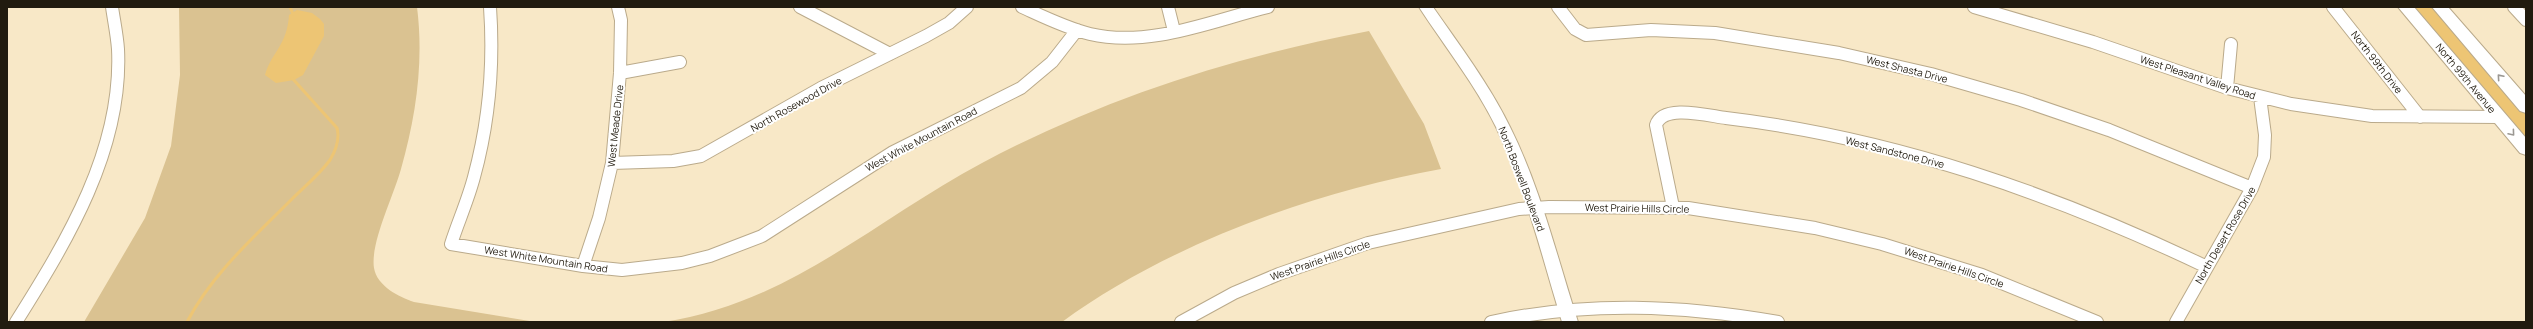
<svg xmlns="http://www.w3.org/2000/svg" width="2533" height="329" viewBox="0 0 2533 329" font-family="Manrope,sans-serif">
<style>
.green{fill:#dac291}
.water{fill:#edc574}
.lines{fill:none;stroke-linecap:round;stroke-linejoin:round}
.stream{stroke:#edc574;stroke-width:3}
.minor-casing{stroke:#baaa8b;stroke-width:14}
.tertiary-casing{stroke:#baaa8b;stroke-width:2}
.secondary-casing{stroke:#baaa8b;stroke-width:2}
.minor{stroke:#fff;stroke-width:12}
.tertiary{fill:#fff;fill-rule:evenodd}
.secondary{fill:#fff;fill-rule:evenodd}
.oneway{stroke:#9b9893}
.labels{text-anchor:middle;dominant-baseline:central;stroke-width:4;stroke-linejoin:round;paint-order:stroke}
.street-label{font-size:10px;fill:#211b0f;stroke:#fff}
</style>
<rect width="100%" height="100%" fill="#f8e8c7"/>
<!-- green -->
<path class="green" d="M179,7H417C424,62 416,116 401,169C394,195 370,243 374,268C377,286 399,297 414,302L536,322H84L145,218L171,146L180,75Z
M1369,31L1424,124L1441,169C1313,192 1167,245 1062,322H663C790,303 873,221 982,163C1104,98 1233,57 1369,31Z"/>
<!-- water -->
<path class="water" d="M2412,7H2434L2526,114V142Z
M297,10L312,13L320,19L324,24V36L303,75L294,80L276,83L265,75C272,51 287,46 289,15Z"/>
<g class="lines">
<!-- stream -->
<path class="stream" d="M290,7L293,14
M187,322C212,274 253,238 292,199C305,186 319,175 330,160C336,150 340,139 337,128L292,78"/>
<!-- minor casing -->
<g class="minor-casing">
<path id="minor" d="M490,7C494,64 489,122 474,177C468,200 458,222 451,244L583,266L622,270L682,263L710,256L762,236L893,152L1021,88L1052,62L1077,30
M800,7L890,54
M1022,7C1044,17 1066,28 1090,34C1149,48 1211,21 1268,7
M1168,7L1174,31
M1558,7L1575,29L1586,35L1651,30L1715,33L1839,53L1931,74L2021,100L2109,130L2252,188
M1974,7L2093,42L2227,88L2291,104L2372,116L2498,117
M2333,7L2420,117
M2514,7L2526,20
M620,73L680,62
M2227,88L2231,44
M612,163L673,161L701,156L821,88L926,36L949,23L967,7
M1673,207L1656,125C1663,103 1709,116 1726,118C1895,138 2054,194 2207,267
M583,266L599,218L612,163L620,73L621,20L618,7
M16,322C67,241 123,149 118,49C117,35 114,21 112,7
M1181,322L1234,293L1279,274L1368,243L1519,209L1549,207L1688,208L1815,228L1882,244L1982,275L2097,322
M1491,322C1587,301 1682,305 1778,322
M2176,322L2252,188L2264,157L2265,135L2260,97"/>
</g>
<!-- tertiary casing -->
<g class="tertiary-casing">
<path id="tertiary" d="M1419,7H1433C1460,46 1489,84 1510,127C1541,189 1557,257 1578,322H1562C1542,257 1526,189 1496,127C1475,84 1445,47 1419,7Z"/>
</g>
<!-- secondary casing -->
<g class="secondary-casing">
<path id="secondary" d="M2398,7H2414L2526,138V155L2520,153Z
M2432,7H2448L2526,96V113L2520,111Z"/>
</g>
<!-- minor -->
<use href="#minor" class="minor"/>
<!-- tertiary -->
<use href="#tertiary" class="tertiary"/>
<!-- secondary -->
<use href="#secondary" class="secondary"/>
</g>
<!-- one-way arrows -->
<defs><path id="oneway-chevron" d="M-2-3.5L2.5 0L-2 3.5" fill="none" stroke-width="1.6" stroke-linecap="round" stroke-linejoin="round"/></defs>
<g class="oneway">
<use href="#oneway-chevron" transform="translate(2500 77) rotate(-131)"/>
<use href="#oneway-chevron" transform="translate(2512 133) rotate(50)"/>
</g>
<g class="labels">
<!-- street labels -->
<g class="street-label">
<text transform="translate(2377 62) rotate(52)">North 99th Drive</text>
<text transform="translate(1907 69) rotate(14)">West Shasta Drive</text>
<text transform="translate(2198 77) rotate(18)">West Pleasant Valley Road</text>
<text transform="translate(2466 78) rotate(50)">North 99th Avenue</text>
<text transform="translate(796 104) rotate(-29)">North Rosewood Drive</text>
<text transform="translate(615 126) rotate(-84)">West Meade Drive</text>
<text transform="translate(921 139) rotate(-28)">West White Mountain Road</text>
<text transform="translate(1895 152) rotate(14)">West Sandstone Drive</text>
<text transform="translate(1522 179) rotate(69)">North Boswell Boulevard</text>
<text transform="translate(1637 208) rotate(1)">West Prairie Hills Circle</text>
<text transform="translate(2225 235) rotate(-60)">North Desert Rose Drive</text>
<text transform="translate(546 259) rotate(9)">West White Mountain Road</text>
<text transform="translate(1320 260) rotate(-19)">West Prairie Hills Circle</text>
<text transform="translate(1954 267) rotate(19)">West Prairie Hills Circle</text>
</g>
</g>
<!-- border -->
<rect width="2533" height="329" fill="none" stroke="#211b0f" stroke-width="16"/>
</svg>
